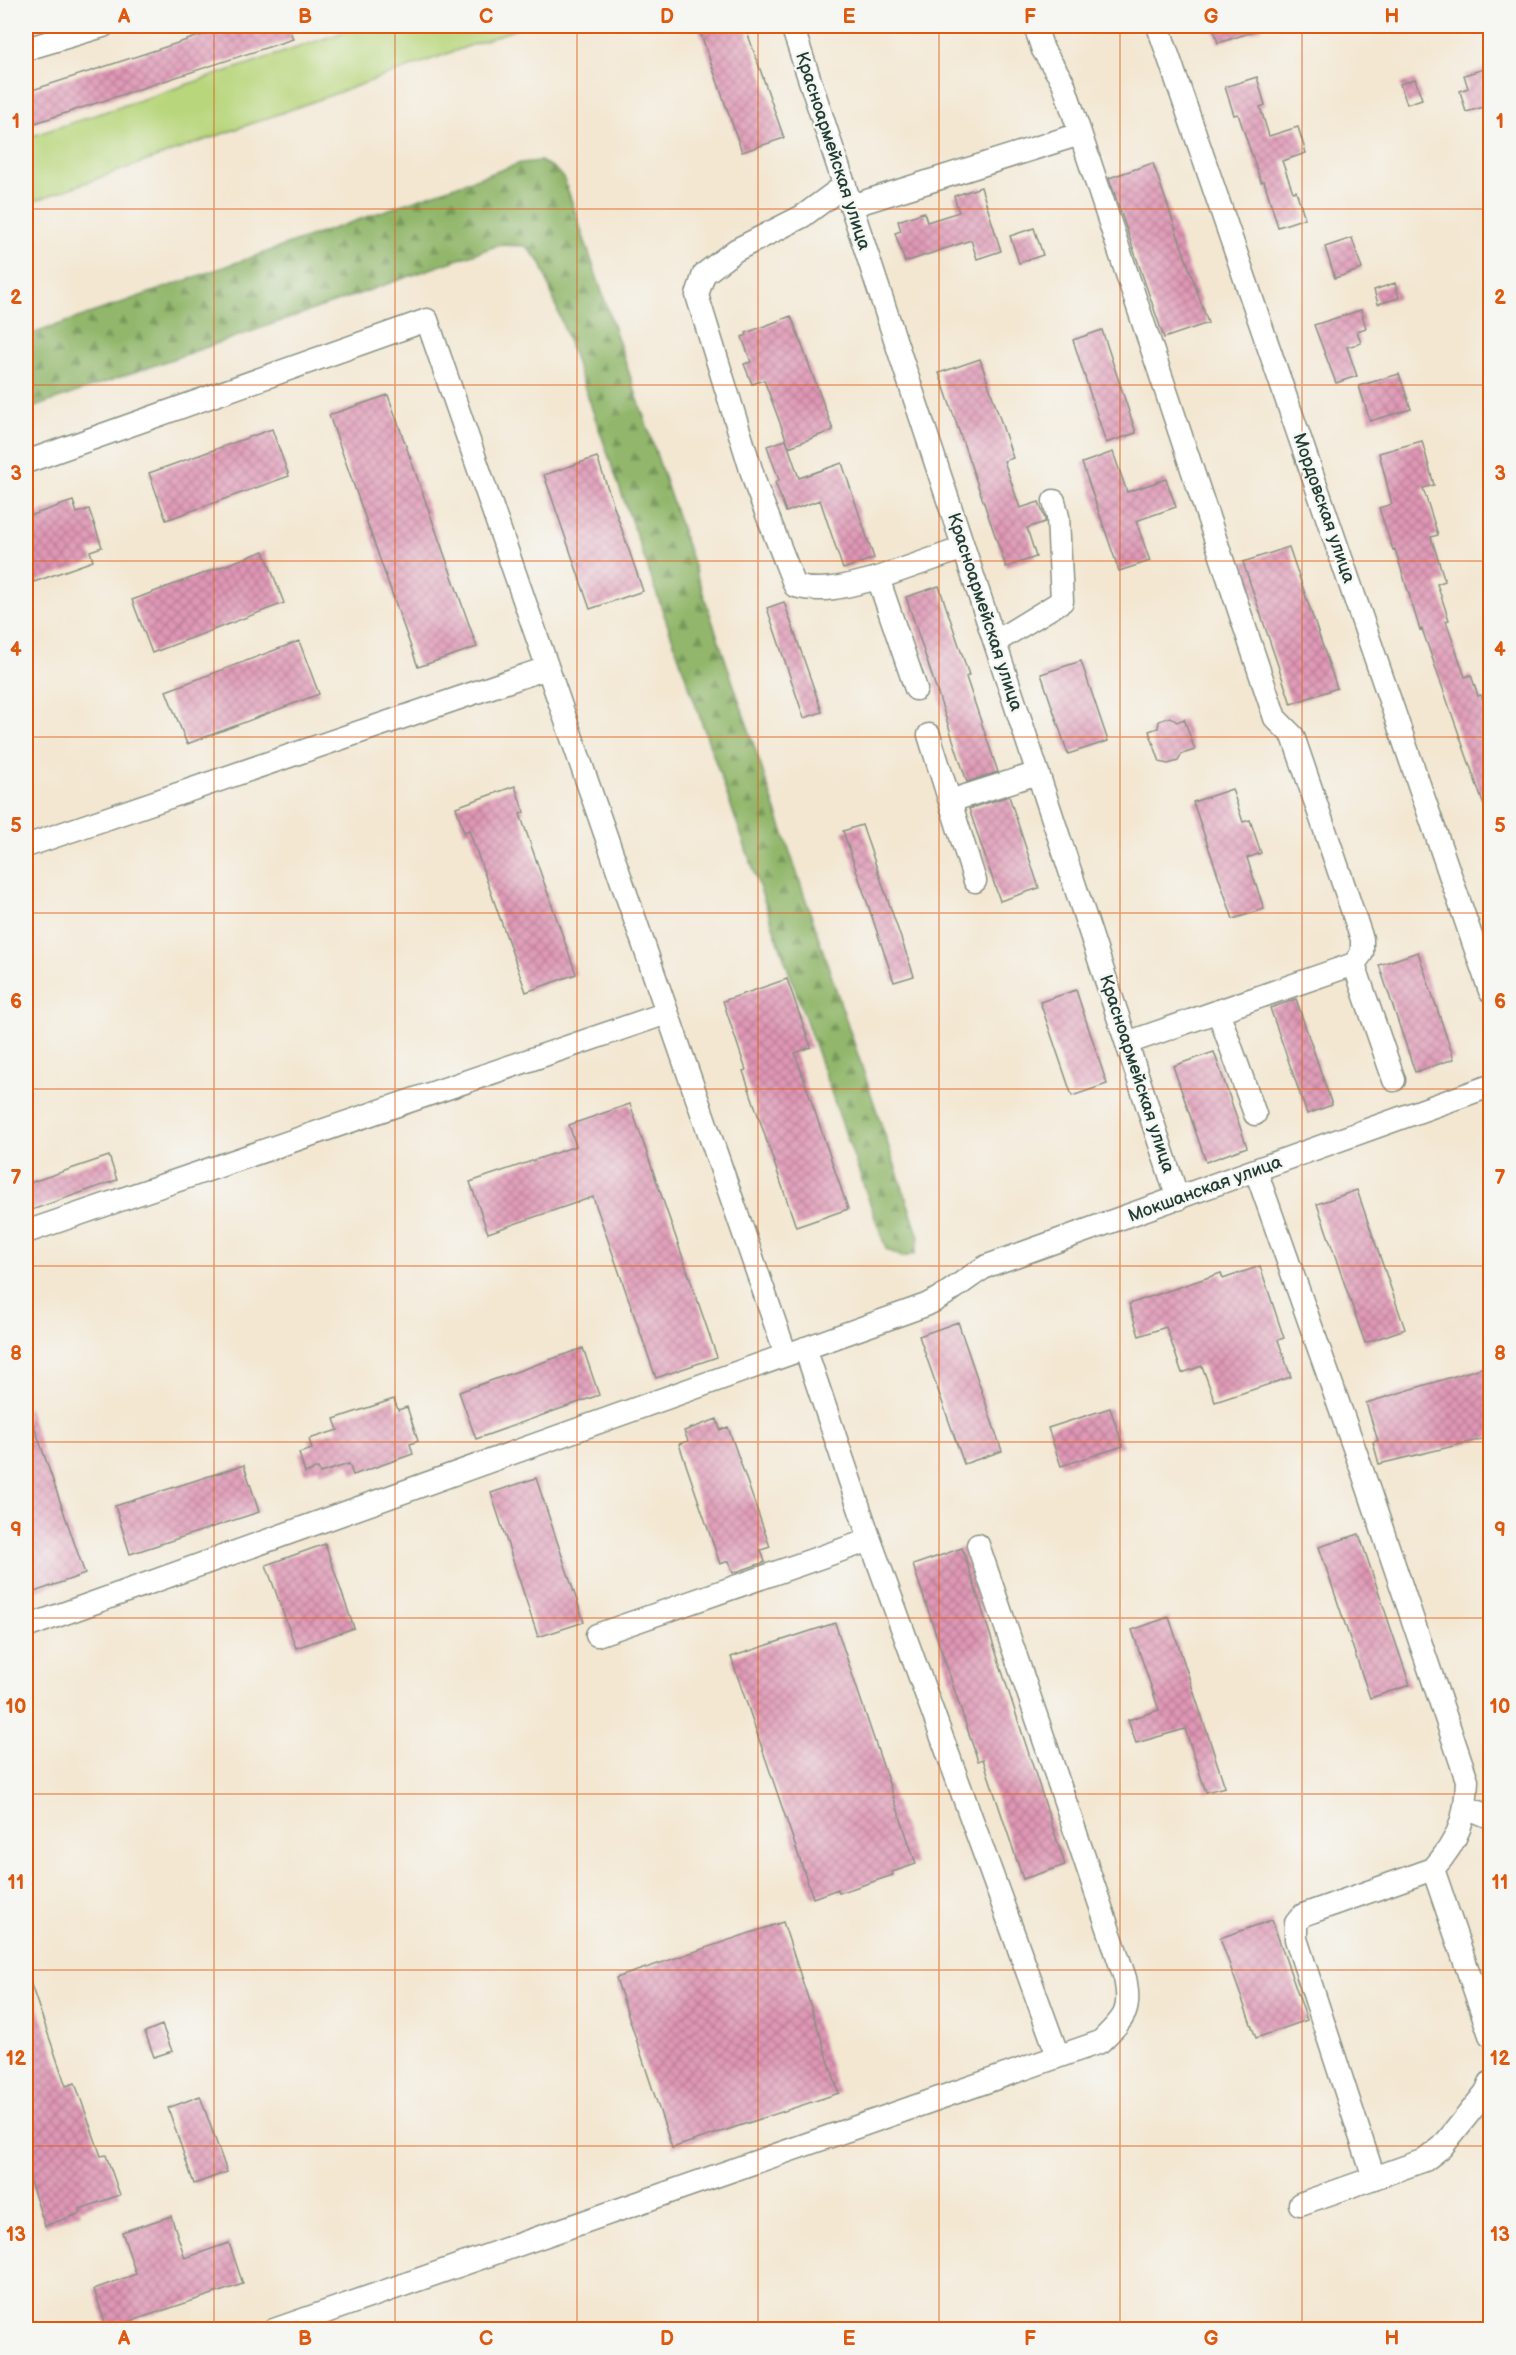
<svg xmlns="http://www.w3.org/2000/svg" width="1516" height="2355" viewBox="0 0 1516 2355" font-family="'Balsamiq Sans',sans-serif">
<style>
.forest{fill:url(#forest-firs);stroke:#587a50;stroke-width:1.5}
.garden{fill:#b8d67c;stroke:#6c8a58;stroke-width:1.5}
.building{fill:url(#building-cross-hatch)}
.lines{fill:none;stroke-linecap:round;stroke-linejoin:round}
.minor-casing{stroke:#899283;stroke-width:25}
.minor{stroke:#fff;stroke-width:22}
.grid{fill:none;stroke:#de580e;stroke-width:1.5;stroke-opacity:0.55}
.labels{text-anchor:middle;dominant-baseline:central;stroke-width:5;stroke-linejoin:round;paint-order:stroke}
.street-label{font-size:18px;fill:#1f3d34;stroke:#f6f6f2}
.neatline{fill:none;stroke:#de580e;stroke-width:2}
.grid-label{font-size:20px;text-anchor:middle;font-weight:bold;fill:#de580e}
</style>
<defs>
<pattern id="forest-firs" width="22" height="20" patternUnits="userSpaceOnUse" patternTransform="scale(1.5)"><rect width="22" height="20" fill="#92b76c"/><path d="M5 1l3.5 6h-7zM16 11l3.5 6h-7z" fill="#77965a"/></pattern>
<pattern id="building-cross-hatch" width="8" height="8" patternUnits="userSpaceOnUse" patternTransform="scale(1.5)"><rect width="8" height="8" fill="#e097b5"/><path d="M0 0l8 8M0 8l8-8" fill="none" stroke="#b57c94"/></pattern>
</defs>
<rect width="100%" height="100%" fill="#f6f6f2"/>
<filter id="ink" filterUnits="userSpaceOnUse"><feTurbulence type="fractalNoise" baseFrequency=".0167" numOctaves="2"/><feDisplacementMap in="SourceGraphic" scale="12" xChannelSelector="R" yChannelSelector="G"/><feConvolveMatrix kernelMatrix="1 2 1 2 8 2 1 2 1" color-interpolation-filters="sRGB"/></filter>
<filter id="wash" filterUnits="userSpaceOnUse"><feTurbulence type="fractalNoise" baseFrequency=".008" numOctaves="4" result="noise"/><feDisplacementMap in="SourceGraphic" scale="24" xChannelSelector="R" yChannelSelector="G"/><feGaussianBlur stdDeviation="1.35" result="paint"/><feColorMatrix in="noise" values="0 0 0 0 0 0 0 0 0 0 0 0 0 0 0 0 0 1.4 0 .05"/><feComposite in="paint" operator="in"/></filter>
<g filter="url(#wash)">
<rect width="100%" height="100%" fill="#f3e7d2"/>
<!-- forest -->
<path class="forest" d="M540,161L554,168L564,179L919,1237L915,1254L902,1257L886,1249L541,263L526,246L499,245L26,410V336L521,163Z"/>
<!-- garden -->
<path class="garden" d="M362,26H525L26,204V138Z"/>
<g id="blocks">
<!-- building -->
<path class="building" d="M230,26H288L293,39L26,126V92Z
M698,26H745L784,138L742,152Z
M1213,26H1262V29L1218,43Z
M1491,67V105L1466,112L1460,91L1468,88L1464,75Z
M1257,77L1265,105L1260,107L1269,136L1298,127L1306,153L1282,161L1293,192L1296,191L1305,218L1278,227L1264,181L1261,182L1238,114L1234,115L1225,87Z
M1415,79L1422,99L1407,104L1400,84Z
M1153,163L1208,323L1164,338L1109,178Z
M981,187L1001,251L977,259L971,240L905,262L895,233L901,231L898,221L924,212L927,222L959,212L954,196Z
M1034,228L1043,255L1019,263L1010,236Z
M1352,238L1362,269L1335,278L1325,247Z
M1395,283L1399,298L1378,304L1374,290Z
M1361,310L1366,328L1357,331L1361,343L1347,347L1357,376L1336,383L1314,325Z
M791,316L833,430L789,447L764,380L752,384L744,364L751,362L742,337L747,335L746,333Z
M1102,330L1136,433L1106,443L1073,340Z
M980,359L1013,458L1004,461L1020,508L1039,502L1045,519V522L1027,528L1036,557L1006,567L939,373Z
M1399,374L1411,409L1370,421L1359,386Z
M388,395L477,647L418,667L329,415Z
M272,429L289,476L166,520L149,473Z
M786,440L799,478L842,463L874,558L843,569L820,500L786,512L775,482L779,480L767,446Z
M1422,441L1434,485L1423,488L1438,535L1431,537L1445,581L1437,584L1449,620L1446,621L1465,677L1471,675L1478,696L1481,695L1491,723V819L1489,820L1422,629L1420,630L1395,549L1393,550L1379,508L1392,504L1379,453Z
M1113,452L1127,492L1166,479L1176,507L1136,521L1150,561L1119,571L1082,463Z
M597,457L643,591L590,609L544,475Z
M73,501L77,513L89,509L102,547L90,551L93,561L34,582L31,571L26,572V517Z
M1289,547L1337,688L1291,704L1243,562Z
M264,551L284,603L152,653L132,600Z
M939,586L969,675L966,677L998,772L967,782L906,597Z
M784,602L822,712L804,718L767,608Z
M299,641L319,694L187,744L166,691Z
M1081,661L1108,741L1068,754L1041,674Z
M1170,717L1177,722L1184,719L1195,750L1182,754L1178,761L1168,764L1160,762L1149,731L1158,728L1159,721Z
M515,786L524,812L520,814L576,974L526,992L469,830L464,832L456,807Z
M1232,789L1243,822L1250,820L1261,853L1247,858L1264,909L1233,919L1193,802Z
M1009,796L1039,888L1000,901L969,809Z
M862,825L914,976L894,982L843,831Z
M1418,952L1454,1059L1415,1072L1379,965Z
M787,979L811,1047L795,1053L848,1209L796,1227L743,1071L746,1070L723,1001Z
M1076,990L1107,1084L1072,1096L1040,1002Z
M1296,999L1332,1105L1307,1114L1270,1008Z
M1214,1052L1247,1147L1206,1162L1173,1066Z
M630,1104L717,1357L656,1378L593,1197L488,1233L470,1182L576,1146L569,1125Z
M109,1156L117,1180L26,1212V1184Z
M1357,1190L1405,1329L1365,1343L1317,1204Z
M1260,1266L1284,1338L1278,1340L1291,1377L1215,1402L1202,1366L1182,1373L1166,1327L1139,1336L1129,1304L1221,1273L1223,1279Z
M958,1322L1002,1451L964,1464L919,1336Z
M583,1348L599,1395L476,1439L459,1392Z
M1491,1365V1437L1379,1464L1373,1442L1378,1441L1366,1403Z
M394,1399L398,1410L407,1407L418,1441L410,1444L413,1454L353,1475L349,1464L320,1473L318,1468L305,1473L299,1453L312,1449L309,1439L338,1430L334,1419Z
M26,1408H28L85,1574L26,1595Z
M1110,1408L1123,1446L1061,1466L1048,1428Z
M717,1419L720,1430L728,1427L770,1547L761,1550L765,1562L733,1573L729,1561L720,1564L679,1444L688,1441L684,1431Z
M244,1465L259,1512L130,1554L115,1506Z
M536,1478L584,1622L538,1637L491,1493Z
M1359,1534L1410,1685L1370,1698L1319,1547Z
M325,1544L354,1628L296,1648L266,1565Z
M962,1548L1065,1865L1023,1879L983,1759L978,1761L913,1565Z
M1169,1617L1225,1787L1206,1792L1185,1729L1136,1743L1128,1720L1159,1710L1132,1630Z
M835,1623L916,1864L892,1872L893,1875L839,1893L838,1889L813,1898L731,1657Z
M1272,1920L1307,2020L1256,2038L1220,1938Z
M783,1922L839,2093L672,2148L616,1978Z
M28,1976L66,2086L75,2083L101,2156L106,2155L120,2195L80,2209L81,2213L45,2226L26,2169V1977Z
M162,2025L172,2051L154,2057L145,2032Z
M200,2096L227,2172L194,2184L168,2108Z
M171,2216L185,2258L229,2243L243,2284L107,2329L94,2289L136,2274L122,2232Z"/>
</g>
</g>
<g filter="url(#ink)">
<use href="#blocks" fill-opacity="0" stroke="#899283" stroke-width="1.5"/>
<g class="lines">
<!-- minor casing -->
<g class="minor-casing">
<path id="minor" d="M792,26L1178,1199
M1035,26L1043,50L1063,82L1275,718L1293,736L1362,939V953L1354,964L1127,1043
M1158,26L1490,991
M26,49L103,26
M845,185L803,216L736,250L704,274L697,295L757,489L795,586C823,594 850,585 878,578
M851,206L1080,134
M26,462L427,320L786,1355
M995,642L1062,601L1058,517L1054,501
M916,689L878,578L964,548
M929,735L975,881
M950,801L1038,773
M26,846L547,668
M1354,964L1394,1080
M1218,1011L1255,1114
M1256,1171L1364,1476L1467,1780C1466,1818 1459,1840 1433,1869L1303,1915L1296,1923V1939L1374,2178
M26,1232L667,1013
M870,1540L1058,2056
M26,1627L926,1305C949,1295 966,1278 987,1266L1490,1086
M597,1635L870,1540L805,1348
M1466,1807L1490,1817
M1433,1869L1490,2035
M1300,2204L1425,2160L1442,2147L1486,2092L1490,2083
M274,2330L1100,2042C1124,2018 1132,2013 1125,1978L978,1545"/>
</g>
<!-- minor -->
<use href="#minor" class="minor"/>
</g>
</g>
<!-- grid -->
<path class="grid" d="M214,26V2330M395,26V2330M577,26V2330M758,26V2330M939,26V2330M1120,26V2330M1302,26V2330M26,209H1490M26,385H1490M26,561H1490M26,737H1490M26,913H1490M26,1089H1490M26,1266H1490M26,1442H1490M26,1618H1490M26,1794H1490M26,1970H1490M26,2146H1490"/>
<g class="labels">
<!-- street labels -->
<g class="street-label">
<text transform="translate(833 151) rotate(72)">Красноармейская улица</text>
<text transform="translate(1324 508) rotate(71)">Мордовская улица</text>
<text transform="translate(985 612) rotate(72)">Красноармейская улица</text>
<text transform="translate(1137 1074) rotate(72)">Красноармейская улица</text>
<text transform="translate(1205 1189) rotate(-20)">Мокшанская улица</text>
</g>
</g>
<!-- margin -->
<rect width="1516" height="2355" fill="none" stroke="#f6f6f2" stroke-width="66"/>
<rect x="33" y="33" width="1450" height="2289" class="neatline"/>
<g class="grid-label">
<text x="124" y="23">A</text>
<text x="305" y="23">B</text>
<text x="486" y="23">C</text>
<text x="667" y="23">D</text>
<text x="849" y="23">E</text>
<text x="1030" y="23">F</text>
<text x="1211" y="23">G</text>
<text x="1392" y="23">H</text>
<text x="16" y="128">1</text>
<text x="1500" y="128">1</text>
<text x="16" y="304">2</text>
<text x="1500" y="304">2</text>
<text x="16" y="480">3</text>
<text x="1500" y="480">3</text>
<text x="16" y="656">4</text>
<text x="1500" y="656">4</text>
<text x="16" y="832">5</text>
<text x="1500" y="832">5</text>
<text x="16" y="1008">6</text>
<text x="1500" y="1008">6</text>
<text x="16" y="1184">7</text>
<text x="1500" y="1184">7</text>
<text x="16" y="1360">8</text>
<text x="1500" y="1360">8</text>
<text x="16" y="1536">9</text>
<text x="1500" y="1536">9</text>
<text x="16" y="1713">10</text>
<text x="1500" y="1713">10</text>
<text x="16" y="1889">11</text>
<text x="1500" y="1889">11</text>
<text x="16" y="2065">12</text>
<text x="1500" y="2065">12</text>
<text x="16" y="2241">13</text>
<text x="1500" y="2241">13</text>
<text x="124" y="2345">A</text>
<text x="305" y="2345">B</text>
<text x="486" y="2345">C</text>
<text x="667" y="2345">D</text>
<text x="849" y="2345">E</text>
<text x="1030" y="2345">F</text>
<text x="1211" y="2345">G</text>
<text x="1392" y="2345">H</text>
</g>
</svg>
